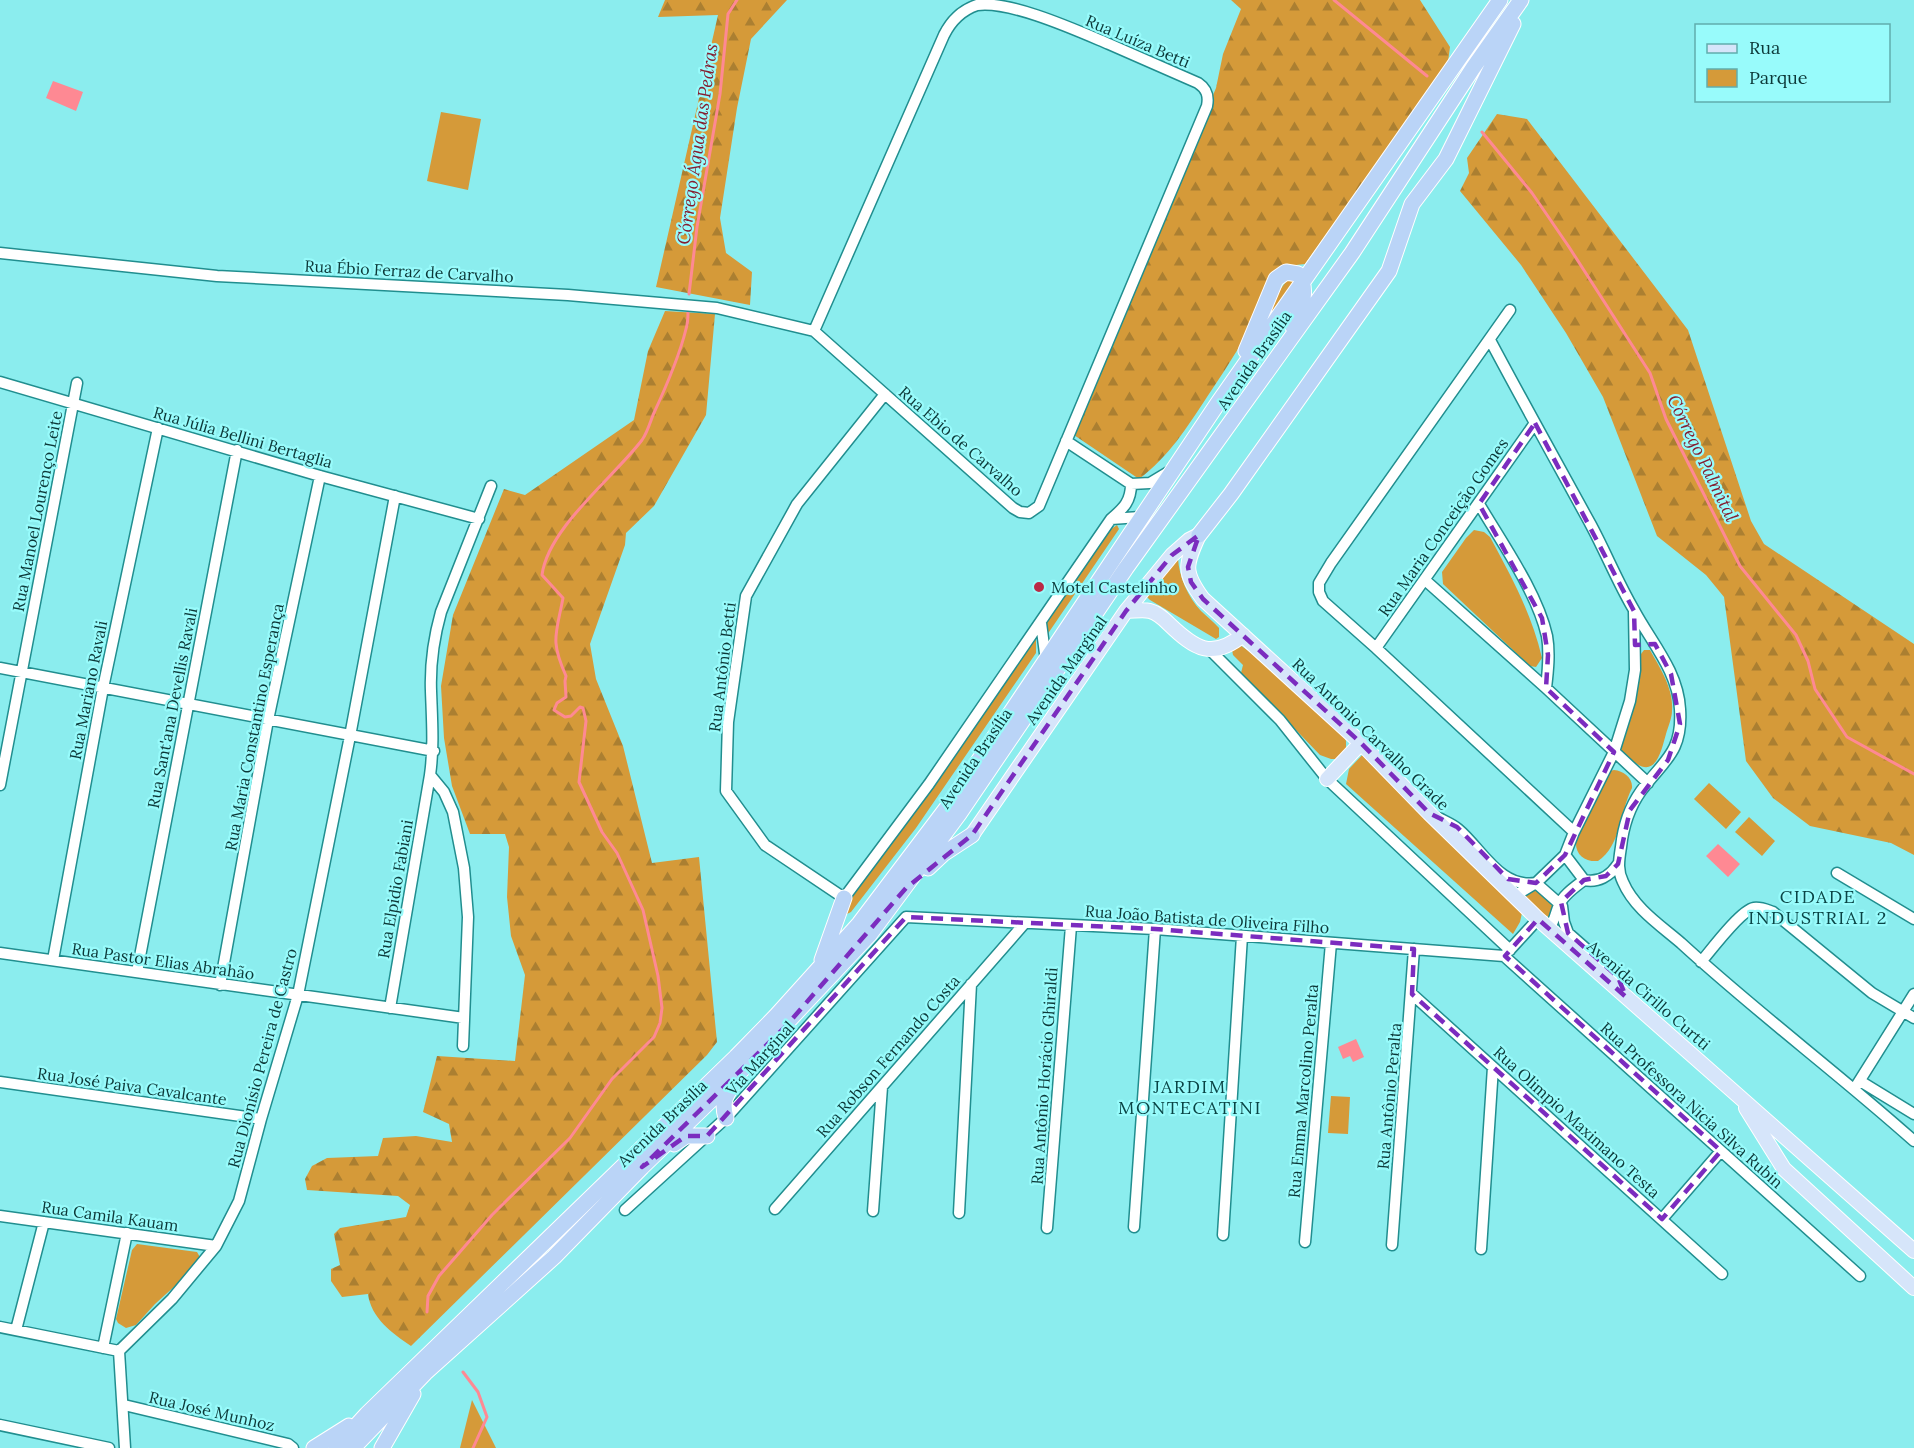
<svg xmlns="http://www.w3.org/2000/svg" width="1914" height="1448" viewBox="0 0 1914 1448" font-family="Lora,serif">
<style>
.green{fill:#d59a39}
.forest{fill:url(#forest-firs)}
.water{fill:#fe8993}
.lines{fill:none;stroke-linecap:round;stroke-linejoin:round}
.stream{stroke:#fe8993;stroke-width:3}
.minor-casing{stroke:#218e8f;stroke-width:13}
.major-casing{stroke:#fff;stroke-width:16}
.highway-casing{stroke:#fff;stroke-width:17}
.minor{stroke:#fff;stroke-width:10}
.major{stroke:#d6e5fa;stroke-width:14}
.highway{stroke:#bad4f7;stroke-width:15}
.marked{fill:none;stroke:#7b2cbf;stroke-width:4.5;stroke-dasharray:12 8;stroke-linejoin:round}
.poi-dot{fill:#ba2945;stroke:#98fbfb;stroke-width:2}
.labels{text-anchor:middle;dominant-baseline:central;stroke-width:4.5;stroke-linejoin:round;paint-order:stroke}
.street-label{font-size:16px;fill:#0c3838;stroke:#98fbfb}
.poi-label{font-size:16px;fill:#0c3838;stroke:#98fbfb;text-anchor:start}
.water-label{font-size:18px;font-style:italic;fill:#851e30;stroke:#98fbfb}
.neighbourhood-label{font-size:18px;letter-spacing:1.5px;fill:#0a4445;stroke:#98fbfb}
</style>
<defs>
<pattern id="forest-firs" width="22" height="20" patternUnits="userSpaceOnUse" patternTransform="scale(1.5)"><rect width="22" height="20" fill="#d59a39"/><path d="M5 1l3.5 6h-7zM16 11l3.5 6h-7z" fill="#ab7f31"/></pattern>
</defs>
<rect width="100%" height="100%" fill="#8bedee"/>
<!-- green -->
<path class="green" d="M441,112L481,119L468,190L427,181Z
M1288,279L1295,281L1262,329L1279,291Z
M1117,525L1119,529L1117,532L1047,635V621L1107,532Z
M1474,530L1484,532L1490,537C1512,578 1531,612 1542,658L1536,667L1530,666L1443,584L1442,572L1466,538Z
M1178,558C1179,577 1188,597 1201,611C1207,617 1214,622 1219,628V637L1216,639L1150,600L1145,595Z
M1036,638V653L916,828L851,912L845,915L849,903L859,886Z
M1240,645L1277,671L1343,733L1346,741V751L1338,759H1331L1320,755L1241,673L1243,665L1233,655L1232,650Z
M1644,650H1650C1660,668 1674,689 1672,711C1672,718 1668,727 1666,734C1662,747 1657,777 1637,764C1630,760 1624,755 1620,748L1641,654Z
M1364,753L1429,813L1483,876L1522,913L1520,922L1513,934L1346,784L1349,769Z
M1614,770C1624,771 1633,778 1632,788C1620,811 1621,846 1598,861C1585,862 1575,855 1576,841L1606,778L1610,771Z
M1709,783L1741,812L1726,829L1694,799Z
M1749,817L1775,841L1762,856L1735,832Z
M1533,890L1541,891L1553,904L1549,917C1541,915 1526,903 1524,893Z
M1331,1096L1350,1097L1348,1134L1328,1133Z
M137,1244L197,1252L201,1259L197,1266L155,1304L136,1325L126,1328L118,1323L116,1319L132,1250Z
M472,1400L496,1448H460Z"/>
<!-- forest -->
<path class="forest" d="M665,0H787L751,39L737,108L720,218L726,253L752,272L750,305L656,287L718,15L658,17Z
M1231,0H1420L1450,47L1448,62L1441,77L1305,264L1287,266C1261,310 1236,355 1207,397C1186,429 1169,456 1139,479L1071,433L1216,88L1223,54L1241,9Z
M1497,114L1527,119L1688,330L1751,521L1764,544L1914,644V855L1891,843L1810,826L1773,798L1746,761L1724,597L1706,575L1657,536L1603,397L1566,333L1521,265L1460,191L1469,173L1467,158Z
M665,311L715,314L706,415L654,506L626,533L625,545L590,644L596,679L623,746L652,863L699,857L717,1042L707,1055L411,1346C392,1333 371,1318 368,1294L342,1297L331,1281V1269L340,1265L334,1234L340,1228L406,1217L410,1205L398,1196L307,1190L305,1179L312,1166L327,1158L378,1156L383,1138L416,1136L452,1142L449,1124L423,1112L437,1056L515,1061L525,975L511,936L507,897L509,847L505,834H470L452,786L444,738L441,686L453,615L504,489L525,495L634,420L648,351Z"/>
<!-- water -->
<path class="water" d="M53,81L83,92L76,111L46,98Z
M1718,844L1740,864L1728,877L1706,856Z
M1356,1039L1364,1057L1353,1062L1350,1056L1343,1059L1338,1047Z"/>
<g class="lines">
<!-- stream -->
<path class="stream" d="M1334,0L1427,76
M1482,132L1532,193L1569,247L1650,373L1666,419L1740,566L1796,635L1808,661L1815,689L1847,737L1914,774
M689,294L697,227L720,94L728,14L737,0
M427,1312L428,1296L439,1276L492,1215L570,1138L612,1079L654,1037L660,1023L662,1008L658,976L643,910L617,853L602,832L579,782L586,721L583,708L580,707L571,716L565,717L554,710L557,703L566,697L565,681L566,676C550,640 556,635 563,598L542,575C548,528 614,477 642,440C647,433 650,423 653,415C666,387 679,358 686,329C688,323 688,317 688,311
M463,1372L478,1392L487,1417L473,1448"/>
<!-- minor casing -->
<g class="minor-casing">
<path id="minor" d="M0,253L217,276L568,295L717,308L814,331L1013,508L1020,512L1029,513L1039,506L1207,106C1209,96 1207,89 1198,83C1169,70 1139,57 1109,44C1078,31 1010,0 977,5C962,10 951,21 944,35L814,331
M1510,310L1331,563L1319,583V592L1323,601L1376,648L1574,832
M1490,340C1523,402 1557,463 1591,525C1606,553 1618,583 1634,610C1651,642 1678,671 1680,709C1683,753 1663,761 1641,791C1629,808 1623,828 1621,847C1619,860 1617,870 1623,882C1634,908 1660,925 1681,943C1756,1012 1838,1073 1914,1141
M0,382L320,476L479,519
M885,394L797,504L746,596L728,722L726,791L765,845L844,898L929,784L1111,519C1124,508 1131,501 1131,484
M1066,441L1131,484L1150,483L1170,471
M1479,504C1502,543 1537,592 1547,636C1550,653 1548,671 1546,688
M1111,519L1140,517
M1425,580L1546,688L1648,783
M1041,623L1046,661
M1376,648L1535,423
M1211,651L1280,720L1327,779L1510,950
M0,668L434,751
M0,785L77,383
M1437,817C1444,821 1452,824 1458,829C1482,849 1500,889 1536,883L1562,906L1564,922L1568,933L1618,977L1626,997
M1565,855L1584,880
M1837,873L1914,919
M1514,896L1536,883L1565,855L1574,832L1614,752L1630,701L1635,670L1634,611
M1549,928C1555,921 1555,914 1559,905C1563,895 1575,887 1584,880C1598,883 1610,876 1618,864
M0,953L464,1018
M1506,954L1538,919
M1504,956L1860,1276
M53,960L103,688L158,428
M1701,962C1711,950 1741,910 1754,908C1761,907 1767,910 1773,912L1872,993L1914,1018
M137,972L237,450
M220,985L268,720L320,476
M1412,994L1722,1274
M390,1008L430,775
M463,1046L468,917L464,868L453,812L444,792L430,775C434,747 432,720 431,691C430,664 434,637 441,612L491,486
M1860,1081L1914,1114
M0,1082L261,1119
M1855,1088L1914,994
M775,1209L1024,924
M625,1210L726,1118L906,917L1155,929L1504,956
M873,1211L882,1087
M959,1213L971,984
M0,1216L216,1246
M1662,1219L1721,1151
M1134,1227L1155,929
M1047,1228L1071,926
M1223,1235L1242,936
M1305,1242L1331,943
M1392,1245L1414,949
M1481,1249L1493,1067
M0,1327L119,1351
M16,1330L44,1222
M103,1348L127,1233
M124,1405L288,1444L293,1448
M0,1425L109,1448
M125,1448L119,1351L172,1299L216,1246L239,1201L261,1119L298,995L350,736L395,496"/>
</g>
<!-- major casing -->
<g class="major-casing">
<path id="major" d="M1199,535C1185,565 1183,572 1203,599L1361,743L1429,813L1538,919L1914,1251
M1126,611C1134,611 1143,609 1150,611C1158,613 1164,619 1169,624C1195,649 1212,660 1243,635
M1327,779L1361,743
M972,835L1126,611L1172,555L1189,540L1199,535
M1746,1108L1784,1169L1914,1288"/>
</g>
<!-- highway casing -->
<g class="highway-casing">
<path id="highway" d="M1246,351L1276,279L1286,272L1298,274C1310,291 1300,309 1293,327
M1199,535L1231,494L1389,271L1412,204L1446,159L1513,24
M928,868L943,854L972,835
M822,960L844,898
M726,1118C722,1104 724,1097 733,1085
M674,1144L686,1136H707
M314,1448L349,1426
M336,1448L367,1414L736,1057L776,1016L859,924L949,805L1218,403L1500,0
M353,1448L425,1373L554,1257L642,1167L746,1066L870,934L959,814L1126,568L1352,253L1473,68L1521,0
M382,1448L413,1394"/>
</g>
<!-- minor -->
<use href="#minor" class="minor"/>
<!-- major -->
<use href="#major" class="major"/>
<!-- highway -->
<use href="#highway" class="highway"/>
</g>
<!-- marked area -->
<path class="marked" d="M1535,423L1634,611L1635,645L1655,644L1671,674L1680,724L1668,760L1630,810L1618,864L1606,876L1584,880L1561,902L1568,933L1618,977L1626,997L1538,919L1505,956L1721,1151L1662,1219L1412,994L1414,949L1155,929L906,917L707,1136H686L642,1167L786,1026L906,888L972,835L1126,611L1172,555L1199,535L1188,567L1191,582L1203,599L1361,743L1429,813L1457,827L1508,879L1536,883L1565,855L1614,752L1546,688L1548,655L1542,618L1479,504Z"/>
<!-- markers -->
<circle class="poi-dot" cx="1039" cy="587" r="6"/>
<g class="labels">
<!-- street labels -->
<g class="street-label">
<text transform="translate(1138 41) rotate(23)">Rua Luíza Betti</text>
<text transform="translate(409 271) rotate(3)">Rua Ébio Ferraz de Carvalho</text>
<text transform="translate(1254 360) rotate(-55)">Avenida Brasília</text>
<text transform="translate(243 437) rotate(16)">Rua Júlia Bellini Bertaglia</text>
<text transform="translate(961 441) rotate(41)">Rua Ebio de Carvalho</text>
<text transform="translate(37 511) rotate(-79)">Rua Manoel Lourenço Leite</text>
<text transform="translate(1443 527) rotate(-55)">Rua Maria Conceição Gomes</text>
<text transform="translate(722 667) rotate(-83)">Rua Antônio Betti</text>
<text transform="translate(1066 670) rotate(-55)">Avenida Marginal</text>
<text transform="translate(88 690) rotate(-79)">Rua Mariano Ravali</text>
<text transform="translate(172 708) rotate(-79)">Rua Sant'ana Devellis Ravali</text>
<text transform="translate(254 727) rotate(-79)">Rua Maria Constantino Esperança</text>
<text transform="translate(1371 734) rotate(44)">Rua Antonio Carvalho Grade</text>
<text transform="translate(975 758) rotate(-56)">Avenida Brasília</text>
<text transform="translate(395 889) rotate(-80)">Rua Elpidio Fabiani</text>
<text transform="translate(1207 919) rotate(4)">Rua João Batista de Oliveira Filho</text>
<text transform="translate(163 961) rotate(8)">Rua Pastor Elias Abrahão</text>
<text transform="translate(1649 995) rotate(41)">Avenida Cirillo Curtti</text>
<text transform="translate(888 1056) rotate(-49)">Rua Robson Fernando Costa</text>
<text transform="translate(262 1058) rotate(-75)">Rua Dionísio Pereira de Castro</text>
<text transform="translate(760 1058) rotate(-48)">Via Marginal</text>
<text transform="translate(1044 1076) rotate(-86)">Rua Antônio Horácio Ghiraldi</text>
<text transform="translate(132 1086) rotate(8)">Rua José Paiva Cavalcante</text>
<text transform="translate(1303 1091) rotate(-85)">Rua Emma Marcolino Peralta</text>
<text transform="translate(1389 1096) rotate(-85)">Rua Antônio Peralta</text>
<text transform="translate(1692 1105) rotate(42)">Rua Professora Nicia Silva Rubin</text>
<text transform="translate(1577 1122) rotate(42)">Rua Olimpio Maximano Testa</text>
<text transform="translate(662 1123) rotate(-44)">Avenida Brasília</text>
<text transform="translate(110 1216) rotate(8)">Rua Camila Kauam</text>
<text transform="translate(212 1411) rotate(13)">Rua José Munhoz</text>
</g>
<!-- poi labels -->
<g class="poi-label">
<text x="1051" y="587">Motel Castelinho</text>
</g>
<!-- water labels -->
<g class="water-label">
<text transform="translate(697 144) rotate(-82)">Córrego Água das Pedras</text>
<text transform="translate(1703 458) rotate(64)">Córrego Palmital</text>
</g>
<!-- neighbourhood labels -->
<g class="neighbourhood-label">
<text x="1818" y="896">CIDADE<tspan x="1818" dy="21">INDUSTRIAL 2</tspan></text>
<text x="1190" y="1086">JARDIM<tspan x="1190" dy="21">MONTECATINI</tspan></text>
</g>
</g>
<!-- legend -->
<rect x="1695" y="24" width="195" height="78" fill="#98fbfb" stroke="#60adad" stroke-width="1.5"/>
<rect x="1707" y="44" width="30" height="9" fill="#d6e5fa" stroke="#60adad" stroke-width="1.5"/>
<text x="1749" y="54" font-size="18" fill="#0c3838">Rua</text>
<rect x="1707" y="69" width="30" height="18" fill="#d59a39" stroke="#60adad" stroke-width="1.5"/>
<text x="1749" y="84" font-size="18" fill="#0c3838">Parque</text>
</svg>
